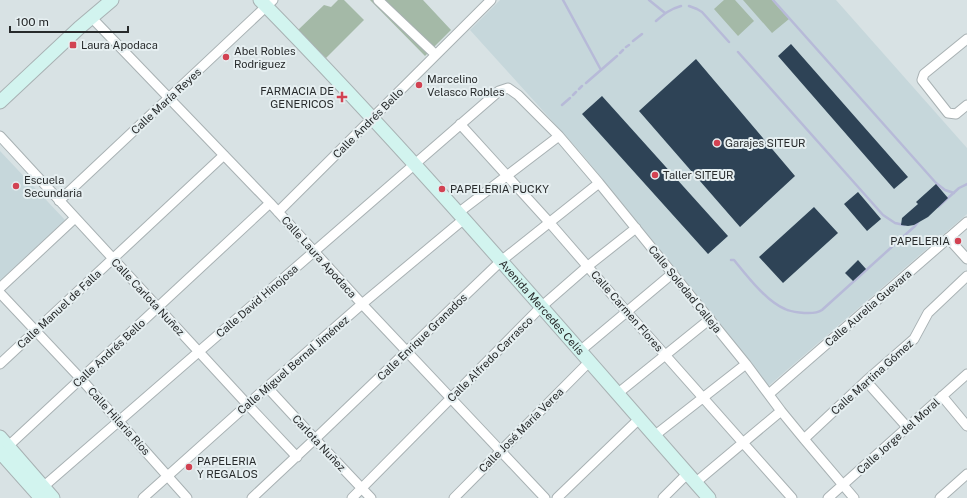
<svg xmlns="http://www.w3.org/2000/svg" width="967" height="498" viewBox="0 0 967 498" font-family="'Public Sans',sans-serif">
<style>
.built{fill:#c6d7db}
.green{fill:#a4b9a7}
.lines{fill:none;stroke-linecap:round;stroke-linejoin:round}
.stream{stroke:#b7bad8;stroke-width:2.5}
.building{fill:#2e4356}
.street-casing{stroke:#a8b1b3;stroke-width:11}
.secondary-casing{stroke:#a8b1b3;stroke-width:15}
.street{stroke:#fff;stroke-width:9}
.secondary{stroke:#d2f4ef;stroke-width:13}
.poi-dot{fill:#d24252;stroke:#e6eff1;stroke-width:1.5}
.labels{text-anchor:middle;dominant-baseline:central;stroke-width:4;stroke-linejoin:round;paint-order:stroke}
.poi-label{font-size:11px;fill:#272a2b;stroke:#e6eff1;text-anchor:start}
.street-label{font-size:11px;fill:#272a2b;stroke:#e6eff1}
</style>
<rect width="100%" height="100%" fill="#d8e2e4"/>
<!-- built -->
<path class="built" d="M500,0H836L967,148V214L765,389L738,347L582,154L470,30Z
M0,151L65,220L0,281Z"/>
<!-- green -->
<path class="green" d="M338,0H344L364,20L326,58L298,30L324,5L331,7Z
M370,0H423L451,30L425,56Z
M724,0H735L754,21L738,36L714,9Z
M743,0H772L789,19L772,33Z"/>
<g class="lines">
<!-- stream -->
<path class="stream" d="M563,0L601,70
M649,0L665,13
M773,0L936,183L945,190L954,193
M689,6L697,9L702,12L729,42
M656,21C664,14 670,9 681,6
M633,41L642,34
M626,47L629,45
M738,52L883,215L895,223L904,225
M620,53L623,50
M586,83L617,56
M579,89L582,86
M573,95L576,92
M562,105L570,98
M938,207L959,188L967,184
M731,260H734C747,276 767,302 785,309C791,312 797,312 804,313C810,313 816,314 822,310L915,226L918,222"/>
</g>
<!-- building -->
<path class="building" d="M791,44L908,177L894,189L778,56Z
M696,59L795,176L740,227L639,111Z
M602,96L728,236L708,254L582,114Z
M936,184L948,198L928,217L914,225L908,226L901,225L902,218L918,204L916,202Z
M858,192L881,219L867,231L844,204Z
M814,207L838,233L783,283L759,257Z
M858,260L866,269L853,281L845,273Z"/>
<g class="lines">
<!-- street casing -->
<g class="street-casing">
<path id="street" d="M378,0L436,55
M92,18L270,203L362,304L545,498
M967,39L924,74L922,80L948,113L956,114L967,105
M460,124L549,222L627,312L792,498
M0,136L247,404L297,457
M59,201L273,0
M278,212L491,0
M458,213L559,136
M948,238L967,259
M0,288L75,218
M0,293L81,379L187,498
M580,351L673,273
M0,364L224,155
M866,381L907,427
M267,387L315,439L371,498
M617,394L710,319
M769,394L967,222
M942,396L967,426
M654,436L746,364
M804,439L866,381L914,339L928,313L967,276
M4,450L270,203
M695,483L781,411
M43,487L499,91L508,88L518,95L559,136L599,183L746,364L781,411L804,439L854,498
M143,498L267,387L362,304L464,219
M252,498L315,439L501,261L599,183
M352,498L541,307L588,266L636,228
M454,498L589,362
M557,498L639,419
M663,498L687,474
M828,498L967,374
M940,498L967,474"/>
</g>
<!-- secondary casing -->
<g class="secondary-casing">
<g id="secondary">
<path id="s1" d="M260,0C416,159 561,330 709,498"/>
<path d="M0,102L79,28L112,0"/>
<path d="M0,437L53,498"/>
<path d="M0,452L41,498"/>
</g>
</g>
<!-- street -->
<use href="#street" class="street"/>
<!-- secondary -->
<use href="#secondary" class="secondary"/>
</g>
<!-- markers -->
<g class="poi-dot">
<rect x="69" y="41" width="8" height="8" rx="2"/>
<circle cx="226" cy="57" r="4"/>
<circle cx="419" cy="85" r="4"/>
<path d="M340 91h4v4h4v4h-4v4h-4v-4h-4v-4h4z"/>
<circle cx="717" cy="143" r="4"/>
<circle cx="655" cy="175" r="4"/>
<circle cx="16" cy="186" r="4"/>
<circle cx="442" cy="189" r="4"/>
<circle cx="958" cy="241" r="4"/>
<circle cx="189" cy="467" r="4"/>
</g>
<g class="labels">
<!-- poi labels -->
<g class="poi-label">
<text x="81" y="45">Laura Apodaca</text>
<text x="234" y="51">Abel Robles<tspan x="234" dy="13">Rodriguez</tspan></text>
<text x="427" y="79">Marcelino<tspan x="427" dy="13">Velasco Robles</tspan></text>
<text x="334" y="91" text-anchor="end">FARMACIA DE<tspan x="334" dy="13">GENERICOS</tspan></text>
<text x="725" y="143">Garajes SITEUR</text>
<text x="663" y="175">Taller SITEUR</text>
<text x="24" y="180">Escuela<tspan x="24" dy="13">Secundaria</tspan></text>
<text x="450" y="189">PAPELERIA PUCKY</text>
<text x="950" y="241" text-anchor="end">PAPELERIA</text>
<text x="197" y="461">PAPELERIA<tspan x="197" dy="13">Y REGALOS</tspan></text>
</g>
<!-- street labels -->
<g class="street-label">
<text transform="translate(166 101) rotate(-43)">Calle María Reyes</text>
<text transform="translate(368 123) rotate(-45)">Calle Andrés Bello</text>
<text transform="translate(319 257) rotate(48)">Calle Laura Apodaca</text>
<text transform="translate(685 289) rotate(51)">Calle Soledad Calleja</text>
<text transform="translate(148 297) rotate(47)">Calle Carlota Nuñez</text>
<text transform="translate(257 301) rotate(-41)">Calle David Hinojosa</text>
<text stroke="none"><textPath href="#s1" startOffset="417">Avenida Mercedes Celis</textPath></text>
<text transform="translate(868 308) rotate(-41)">Calle Aurelia Guevara</text>
<text transform="translate(59 309) rotate(-43)">Calle Manuel de Falla</text>
<text transform="translate(627 311) rotate(49)">Calle Carmen Flores</text>
<text transform="translate(422 337) rotate(-44)">Calle Enrique Granados</text>
<text transform="translate(109 353) rotate(-43)">Calle Andrés Bello</text>
<text transform="translate(490 359) rotate(-45)">Calle Alfredo Carrasco</text>
<text transform="translate(293 365) rotate(-41)">Calle Miguel Bernal Jiménez</text>
<text transform="translate(872 377) rotate(-42)">Calle Martina Gómez</text>
<text transform="translate(119 421) rotate(48)">Calle Hilaria Ríos</text>
<text transform="translate(521 430) rotate(-45)">Calle José María Verea</text>
<text transform="translate(898 436) rotate(-42)">Calle Jorge del Moral</text>
<text transform="translate(319 443) rotate(47)">Carlota Nuñez</text>
</g>
</g>
<!-- scale -->
<path d="M10 26v6h118v-6" fill="none" stroke="#272a2b" stroke-width="2"/>
<text x="16" y="26" font-size="12" fill="#272a2b" stroke="#e6eff1" stroke-width="3" paint-order="stroke">100 m</text>
</svg>
